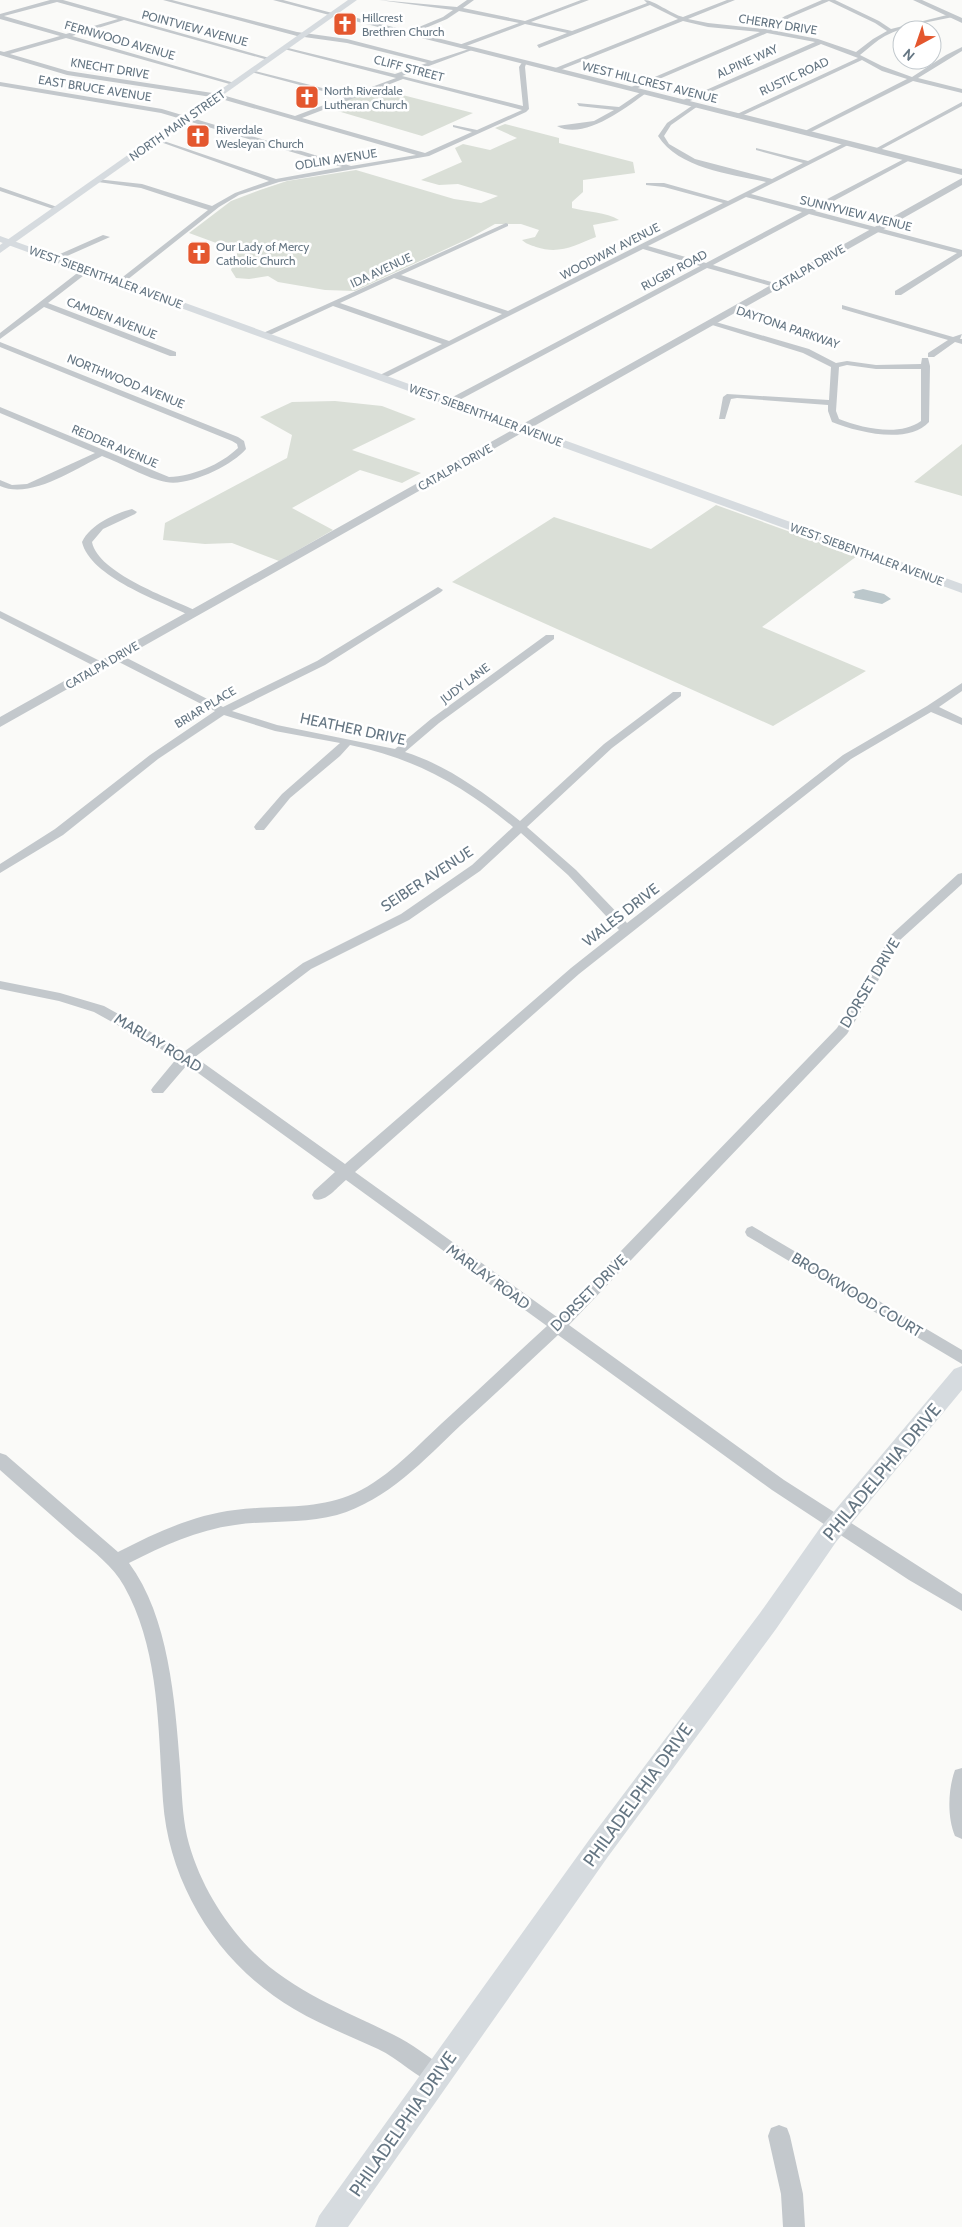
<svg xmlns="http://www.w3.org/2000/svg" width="962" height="2227" viewBox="0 0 962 2227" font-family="Cabin,sans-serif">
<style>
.green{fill:#dadfd7}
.water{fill:#bbc7cb}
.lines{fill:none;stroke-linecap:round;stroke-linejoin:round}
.minor{fill:#c3c8cc;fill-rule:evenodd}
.tertiary{fill:#c3c8cc;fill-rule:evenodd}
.secondary{fill:#d6dbdf;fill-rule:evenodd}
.primary{fill:#d6dbdf;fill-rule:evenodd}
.labels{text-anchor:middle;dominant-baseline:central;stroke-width:5;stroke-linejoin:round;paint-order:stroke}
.far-poi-label{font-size:12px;fill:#657683;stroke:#fff;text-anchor:start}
.far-street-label{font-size:12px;fill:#657683;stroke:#fff}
.street-label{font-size:15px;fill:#657683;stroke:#fff}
.near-street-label{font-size:18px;fill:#657683;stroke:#fff}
</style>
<rect width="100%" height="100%" fill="#fafaf8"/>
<!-- green -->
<path class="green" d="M375,88L473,113L422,136L324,107Z
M505,124L559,138V143L633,162L635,173L583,180V192L572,202V208C587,212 606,212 619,220L593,225L596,237C575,245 560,255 536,247C531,245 526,244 522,240L535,237L539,230L521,224H495L470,238L355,291L325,290L278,282L268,276L249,279L236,278L231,270L238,251L189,233L231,201L260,190L287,181L356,170L454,199L481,203L498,196L458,184L439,185L421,180L462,162L455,148L463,144L490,150L517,138L495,128Z
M335,401L382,406L416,419L352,450L421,473L402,483L360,470L292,508L333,530L279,561L232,543L205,544L163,540L165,523L287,458L292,435L260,417L292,402Z
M962,444V496L914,482Z
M716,505L857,556L762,627L866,671L773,726L452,582L554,517L651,549Z"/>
<!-- water -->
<path class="water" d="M863,589L884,594L891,599L882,604L854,598L855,594L852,592Z"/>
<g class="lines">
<!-- minor -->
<path class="minor" d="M50,0H63L273,59L268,60L124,20L72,36L238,84L233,85L66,38L10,54L68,71L219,94L295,116L345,97L251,72V70L350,95L396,78L284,49V47L395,74L427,63L347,43L297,36L163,0H172L297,32L347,39L432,61L472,48V50L402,76L523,106L519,67L523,61H527L525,67L529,109L526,112L429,156L279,182L239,195L219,207L122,284H119V280L208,210L141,188L98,182L96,181V179L142,184L212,206L235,193L269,181L155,140V138L276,179L342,167L161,113L0,86V82L162,109L351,166L416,155L218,98L67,75L0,55V51L4,52L60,36L0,19V14ZM57,2L118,19L66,34L4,16ZM403,79L522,110L477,130L453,125V127L472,132L425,153L302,118Z
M273,0H283L336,14L333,16Z
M379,0L457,7L467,0H474L463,8L525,21L581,0H589L531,22L572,31L647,3L644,0C654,0 671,14 683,17L727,0H735L688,19L708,23L765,29L785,16L822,0H835L879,21L891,29L951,14L953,17C930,22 906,25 885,36C876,41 869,48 860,55L882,66L912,77L946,55L962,47V51L918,78L962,89V93L913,81L805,135L803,132L907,79L882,71L862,60L737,118L735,115L858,58L821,44L683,104L681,101L815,42L767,33L631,91L629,88L760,32L708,27L683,21L555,72L553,69L678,19L650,5L539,48L537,45L567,33L525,24L461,48L459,45L519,23L459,11L447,19L409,35L407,32L443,17L453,10ZM829,1L875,23L887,31L873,39L856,52L818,39L771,30L789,18Z
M644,90L646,93C626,108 583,141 557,126L594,121L614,110L579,106L577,103L619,107Z
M962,102V106L878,151L873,150Z
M696,103L698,106L671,125L664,136L669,144L695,159L772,179L803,163L756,150V148L808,161L846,142H850V144L751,194L808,209L906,158H910V160L815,211L962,250V256L901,295H895V291L957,253L809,214L713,265L778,284V288L707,268L450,405L447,404V400L700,266L643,249L383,379H380V375L442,344L333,306L268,336L261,334L506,223L508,224V226L401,275L508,311L723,203L664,187L646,185V183H664L728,201L766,182C731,174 679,169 658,136L667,123ZM746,197L802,212L706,263L648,246ZM394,278L502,314L449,341L340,303Z
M0,187L60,208L61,209L56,210L0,191Z
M103,235L110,237L58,260L51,258Z
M85,267L92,269L48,303L176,352V356H170L44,307L0,339V333Z
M842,305L953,337L962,334L960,339H962V344L955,342L934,357H928V353L948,340L842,309Z
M709,320L809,349L836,363L847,361L876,365L921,364L922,358H928L930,366L929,422C908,445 857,432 832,422L828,411V405L737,398L731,399L725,419H719L723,397L727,394L829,400L831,367L803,353L709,324ZM847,365L876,369H921V421C899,437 862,428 839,419L836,411L839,367Z
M0,342L238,437L244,441L246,449C233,465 188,487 166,482C148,479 121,463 102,456C75,469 30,500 0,486V480L12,485L27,484L95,453L0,413V407L169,477C193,476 220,465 238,448L237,444L232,441L0,347Z
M132,509L137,512L135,514L103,529L92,542C98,573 169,598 197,611V615H189C160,601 90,577 82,542C91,524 114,514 132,509Z
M438,587L443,590L441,592L325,665L232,711L277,725L395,749L431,719L546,635H554V639L439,723L405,752C447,765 486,794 520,821L604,744L673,692H681V696L612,748L527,827L576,870L627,923L843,755L927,706L962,683V691L939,707L962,718V725L931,712L851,759L579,974L355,1172L557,1317L837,1028L853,1003L891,935L958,874L962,873V884L900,940L865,1005L847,1034L569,1325L784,1480L962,1594V1611L909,1580L772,1490L558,1335C526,1365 494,1395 461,1425C424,1460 388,1500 337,1515C304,1524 269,1520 235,1525C197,1530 163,1546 129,1563C169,1617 175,1701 180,1766C182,1792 182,1819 189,1844C200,1883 222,1919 249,1948C290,1991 342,2009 394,2035C412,2044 428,2056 444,2068L448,2075L444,2082L437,2086C416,2077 399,2059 378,2049C350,2036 321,2025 294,2009C220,1966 169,1886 163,1801C158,1730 160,1650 124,1586C113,1566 94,1552 76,1537C51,1515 25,1492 0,1470V1453L6,1455L118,1552C155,1533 193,1515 235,1510C272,1505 312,1510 348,1496C384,1482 413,1450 441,1424C476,1392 511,1359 547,1326L346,1180C337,1187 326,1203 314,1199L312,1195L314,1191L335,1172L187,1065L163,1093H153L151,1090L153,1087L177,1058L94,1012L59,1001L0,989V981L60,993L104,1006L185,1051L303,963L401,914L472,865L513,827C464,786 414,758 350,745L340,756L290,798L264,830H256L254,827L256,824L282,794L340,743L275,731L224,715L158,759L63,835L0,873V864L55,829L150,755L215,711L113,659V655H121L223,707L317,661ZM521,833L568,875L619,930L571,968L345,1164L195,1057L311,969L409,920L480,871Z
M0,611L104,663L105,665L100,668L96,667L0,618Z
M752,1226L962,1350V1364L747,1236L745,1232L747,1228Z
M962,1768V1839L955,1836C947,1817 948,1789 955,1770Z
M779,2125L787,2128L790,2136L803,2194L805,2227H783L781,2194L768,2136L771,2128Z"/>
<!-- tertiary -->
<path class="tertiary" d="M913,0H922L962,18V23Z
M333,12L962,169V175L331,15L330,14Z
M962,178V185L0,727V717Z"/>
<!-- secondary -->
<path class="secondary" d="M0,236L962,584V593L0,242Z
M962,1366V1390L836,1542L776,1629L607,1858L348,2227H315L319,2216L589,1840L760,1613L820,1528L954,1369Z"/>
<!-- primary -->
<path class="primary" d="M348,0H357L0,253V245Z"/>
</g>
<!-- icons -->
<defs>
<g id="church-square" transform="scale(1.25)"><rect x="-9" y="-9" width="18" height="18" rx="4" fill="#e4572e" stroke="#fff"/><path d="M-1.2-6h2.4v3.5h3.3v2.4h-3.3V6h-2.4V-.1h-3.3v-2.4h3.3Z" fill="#fff"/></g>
</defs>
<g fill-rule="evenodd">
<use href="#church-square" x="345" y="24"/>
<use href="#church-square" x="307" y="97"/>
<use href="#church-square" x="198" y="136"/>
<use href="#church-square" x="199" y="253"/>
</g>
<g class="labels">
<!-- far-poi labels -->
<g class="far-poi-label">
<text x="362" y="17">Hillcrest<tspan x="362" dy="14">Brethren Church</tspan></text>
<text x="324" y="90">North Riverdale<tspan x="324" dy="14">Lutheran Church</tspan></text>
<text x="216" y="129">Riverdale<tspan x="216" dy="14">Wesleyan Church</tspan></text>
<text x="216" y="246">Our Lady of Mercy<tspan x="216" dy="14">Catholic Church</tspan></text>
</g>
<!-- far-street labels -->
<g class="far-street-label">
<text transform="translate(778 24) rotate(9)">CHERRY DRIVE</text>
<text transform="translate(195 28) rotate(15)">POINTVIEW AVENUE</text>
<text transform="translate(120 40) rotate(16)">FERNWOOD AVENUE</text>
<text transform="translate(747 61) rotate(-24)">ALPINE WAY</text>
<text transform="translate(110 68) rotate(9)">KNECHT DRIVE</text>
<text transform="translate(409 68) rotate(15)">CLIFF STREET</text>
<text transform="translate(794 76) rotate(-25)">RUSTIC ROAD</text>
<text transform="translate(650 82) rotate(14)">WEST HILLCREST AVENUE</text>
<text transform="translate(95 88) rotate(9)">EAST BRUCE AVENUE</text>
<text transform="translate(177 125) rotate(-35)">NORTH MAIN STREET</text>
<text transform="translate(336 159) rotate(-9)">ODLIN AVENUE</text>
<text transform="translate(856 213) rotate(14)">SUNNYVIEW AVENUE</text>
<text transform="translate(610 251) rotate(-27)">WOODWAY AVENUE</text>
<text transform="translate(808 268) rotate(-30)">CATALPA DRIVE</text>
<text transform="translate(381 270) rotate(-25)">IDA AVENUE</text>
<text transform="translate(674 270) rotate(-28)">RUGBY ROAD</text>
<text transform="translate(106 277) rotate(20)">WEST SIEBENTHALER AVENUE</text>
<text transform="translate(112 318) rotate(21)">CAMDEN AVENUE</text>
<text transform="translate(788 327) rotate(19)">DAYTONA PARKWAY</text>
<text transform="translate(126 381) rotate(22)">NORTHWOOD AVENUE</text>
<text transform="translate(486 415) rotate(20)">WEST SIEBENTHALER AVENUE</text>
<text transform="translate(115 446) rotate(23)">REDDER AVENUE</text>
<text transform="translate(455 467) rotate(-29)">CATALPA DRIVE</text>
<text transform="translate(867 554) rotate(20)">WEST SIEBENTHALER AVENUE</text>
<text transform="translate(102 665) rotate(-30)">CATALPA DRIVE</text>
<text transform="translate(465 683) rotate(-37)">JUDY LANE</text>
<text transform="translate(205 707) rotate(-31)">BRIAR PLACE</text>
</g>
<!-- street labels -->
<g class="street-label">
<text transform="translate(353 729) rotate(12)">HEATHER DRIVE</text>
<text transform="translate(427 879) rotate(-33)">SEIBER AVENUE</text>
<text transform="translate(621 915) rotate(-38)">WALES DRIVE</text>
<text transform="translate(870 983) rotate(-59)">DORSET DRIVE</text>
<text transform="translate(158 1043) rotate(31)">MARLAY ROAD</text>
<text transform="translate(488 1277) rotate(36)">MARLAY ROAD</text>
<text transform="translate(589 1293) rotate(-45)">DORSET DRIVE</text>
<text transform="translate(857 1295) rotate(31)">BROOKWOOD COURT</text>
</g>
<!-- near-street labels -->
<g class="near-street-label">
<text transform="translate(882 1472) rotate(-50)">PHILADELPHIA DRIVE</text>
<text transform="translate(638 1795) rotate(-54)">PHILADELPHIA DRIVE</text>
<text transform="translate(403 2124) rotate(-55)">PHILADELPHIA DRIVE</text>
</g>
</g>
<!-- north arrow -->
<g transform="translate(917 45) rotate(220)"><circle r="24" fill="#ffffff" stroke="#c1c8cd"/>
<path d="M0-4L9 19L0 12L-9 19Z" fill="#e4572e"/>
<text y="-8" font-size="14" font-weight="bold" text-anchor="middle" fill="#657683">N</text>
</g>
</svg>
